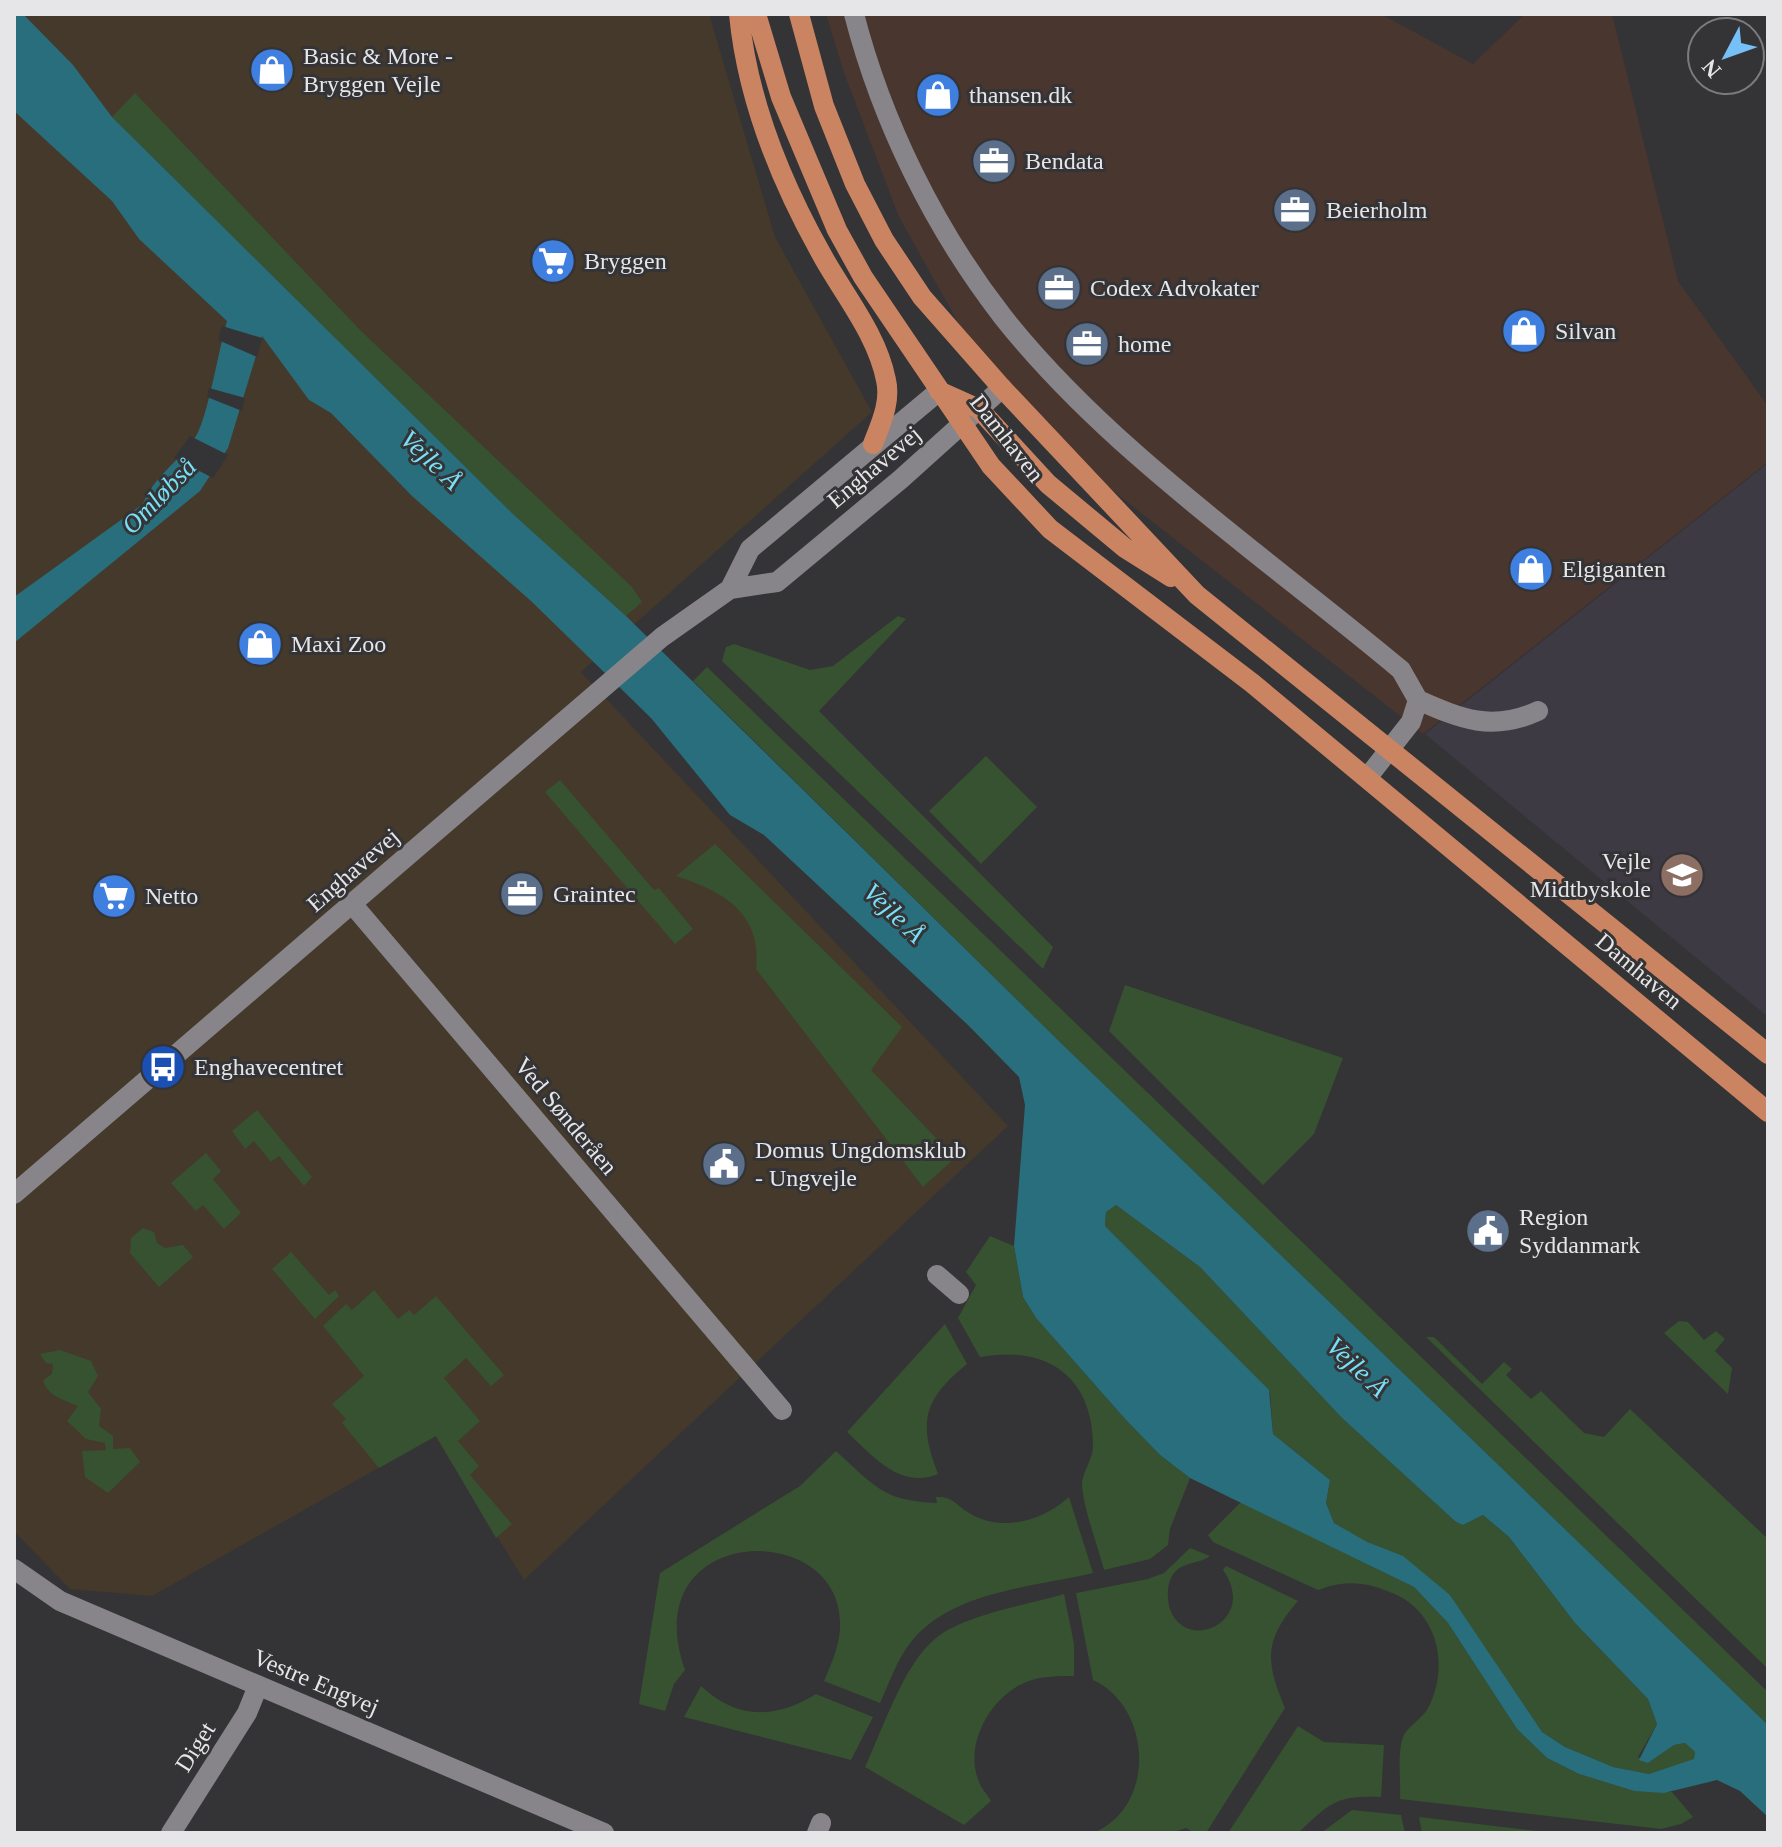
<svg xmlns="http://www.w3.org/2000/svg" width="1782" height="1847" viewBox="0 0 1782 1847" font-family="'Times New Roman',serif">
<style>
.commercial{fill:#44392a}
.industrial{fill:#49362f}
.built{fill:#3e3a43}
.green{fill:#375230}
.water{fill:#296e7c;fill-rule:evenodd}
.pier{fill:#343336}
.lines{fill:none;stroke-linecap:round;stroke-linejoin:round}
.minor{stroke:#878589;stroke-width:20}
.tertiary{stroke:#878589;stroke-width:20}
.secondary{stroke:#878589;stroke-width:20}
.primary{stroke:#cb8462;stroke-width:20}
.labels{text-anchor:middle;dominant-baseline:central;stroke-width:6;stroke-linejoin:round;paint-order:stroke}
.poi-label{font-size:24px;fill:#e6e5e7;stroke:#343336;text-anchor:start}
.street-label{font-size:24px;fill:#e6e5e7;stroke:#343336}
.water-label{font-size:26px;font-style:italic;fill:#78e0f7;stroke:#343336}
</style>
<rect width="100%" height="100%" fill="#343336"/>
<!-- commercial -->
<path class="commercial" d="M14,14H709L775,237L872,412L581,672L1008,1126L524,1580L435,1436L152,1596L70,1589L14,1531Z"/>
<!-- industrial -->
<path class="industrial" d="M826,14H1381L1473,64L1525,14H1612L1678,281L1768,406V462L1423,734L1094,476L973,349L899,217L844,73Z"/>
<!-- built -->
<path class="built" d="M1768,463V1017L1425,734Z"/>
<!-- green -->
<path class="green" d="M135,93L361,331L632,587L642,602L626,616L514,515L112,117Z
M898,616L906,619L819,711L1053,947L1043,969L722,661L726,647L734,644L810,670L833,666Z
M707,667L1768,1692V1725L1062,1044L693,681Z
M986,756L1037,807L981,864L929,811Z
M560,780L654,890L659,888L693,929L675,944L545,792Z
M715,844L902,1027L871,1070L955,1158L923,1187L756,969C762,913 724,892 676,876Z
M1125,985L1343,1058L1314,1134L1263,1185L1109,1031Z
M257,1110L312,1177L304,1186L279,1156L271,1162L254,1141L245,1149L232,1131Z
M206,1153L221,1171L213,1179L241,1213L224,1229L203,1205L196,1211L171,1183Z
M1116,1205L1200,1267L1342,1418L1456,1522L1463,1525L1483,1515L1509,1537L1575,1623L1648,1699L1657,1724L1638,1757L1648,1763L1674,1745L1685,1743L1695,1752L1694,1760L1649,1774L1612,1767L1565,1747L1542,1732L1530,1717L1450,1595L1334,1523L1326,1503L1330,1480L1273,1434L1270,1393L1105,1226L1106,1212Z
M143,1228L154,1232L157,1243L165,1248L183,1245L193,1257L159,1287L130,1253L131,1238Z
M990,1236L1014,1246L1023,1297L1036,1318L1126,1420L1160,1455L1190,1478L1170,1529L1168,1545L1150,1559L1104,1570C1097,1543 1085,1514 1082,1487C1081,1473 1093,1460 1093,1446C1093,1375 1045,1345 980,1357L958,1318L976,1285L966,1272Z
M291,1252L329,1295L335,1290L339,1296L315,1319L272,1269Z
M374,1290L398,1319L409,1310L414,1315L436,1296L504,1375L491,1386L466,1358L444,1378L480,1421L458,1441L479,1466L470,1475L512,1524L496,1538L436,1436L379,1468L342,1423L346,1419L332,1404L364,1376L323,1326L346,1304L352,1310Z
M1679,1321L1688,1322L1704,1340L1716,1331L1725,1339L1715,1351L1732,1368L1728,1394L1664,1333Z
M945,1324L967,1364C923,1400 918,1422 938,1474C900,1490 872,1455 847,1432Z
M1426,1337H1434L1482,1384L1504,1362L1512,1369L1506,1375L1531,1399L1541,1391L1584,1433L1604,1437L1630,1409L1768,1539V1669Z
M60,1350L91,1361L98,1376L88,1392L101,1409L99,1426L113,1436V1449L130,1448L140,1462L108,1493L85,1477L82,1451L106,1450L105,1443L86,1439L67,1421L78,1406C64,1400 47,1396 43,1380L52,1374L53,1364L46,1363L40,1354Z
M836,1451C874,1485 882,1501 937,1503L936,1497C952,1496 955,1504 969,1513C1002,1533 1042,1521 1069,1497L1093,1573C1034,1587 951,1591 911,1642C897,1659 889,1684 880,1703L824,1681C832,1662 841,1643 840,1622C838,1517 634,1525 685,1670L674,1684L665,1711L639,1704L660,1573L800,1486Z
M1241,1502L1414,1587L1448,1623L1517,1729L1547,1758L1579,1774L1634,1791L1672,1792L1693,1817L1681,1824L1661,1829L1400,1799C1401,1781 1397,1754 1403,1737C1406,1728 1421,1719 1427,1710C1450,1669 1439,1614 1395,1594C1367,1582 1346,1579 1318,1590L1213,1542L1208,1535Z
M1190,1548L1210,1556C1198,1565 1181,1561 1172,1576C1167,1585 1167,1596 1169,1606C1183,1656 1260,1622 1223,1570L1226,1566L1298,1601C1263,1641 1266,1663 1285,1708L1206,1833H1195L1186,1828L1171,1833H1093C1157,1807 1152,1707 1093,1680L1076,1593L1148,1579L1164,1573Z
M1064,1594L1074,1644V1676C1059,1676 1043,1676 1029,1681C993,1693 964,1742 978,1779C980,1787 987,1794 991,1801L964,1825L865,1767C882,1731 904,1663 936,1638C964,1615 1027,1605 1064,1594Z
M701,1686C737,1720 776,1719 816,1694L873,1717L851,1760L684,1717Z
M1298,1726L1324,1742L1384,1745L1381,1797C1336,1795 1330,1803 1298,1833H1228Z
M1352,1810L1401,1815L1405,1833H1321Z
M1419,1817L1554,1833H1422Z"/>
<!-- water -->
<path class="water" d="M14,14H23L73,65L112,117L514,515L626,616L1062,1044L1768,1725V1817L1740,1791L1717,1780L1664,1793L1634,1791L1579,1774L1547,1758L1517,1729L1448,1623L1414,1587L1190,1478L1160,1455L1126,1420L1036,1318L1023,1297L1014,1246L1025,1105L1019,1077L969,1026L764,835L730,815L651,718L531,601L412,496L331,413L309,400L262,336L228,448L200,491L14,643V597L143,504C153,477 180,461 196,436C208,416 219,348 227,321L139,239L112,201L14,111ZM1116,1205L1200,1267L1342,1418L1456,1522L1463,1525L1483,1515L1509,1537L1575,1623L1648,1699L1657,1724L1639,1760L1648,1763L1674,1745L1685,1743L1695,1752L1694,1759L1649,1774L1613,1767L1565,1747L1542,1732L1450,1595L1403,1556L1367,1542L1334,1523L1326,1503L1330,1480L1273,1434L1269,1390L1105,1226L1106,1212Z"/>
<!-- pier -->
<path class="pier" d="M222,326L262,338L257,357L218,340Z
M209,388L245,398L242,411L207,397Z
M190,436L228,455L213,478L174,458Z"/>
<g class="lines">
<!-- minor -->
<path class="minor" d="M854,14C882,122 934,228 1003,317C1109,451 1270,560 1401,670L1418,700L1411,722L1367,778
M1418,700C1461,719 1492,732 1538,711
M353,905L782,1410
M937,1275L959,1294
M171,1833L247,1713L258,1686
M817,1833L821,1823"/>
<!-- tertiary -->
<path class="tertiary" d="M14,1569L60,1601L604,1833"/>
<!-- secondary -->
<path class="secondary" d="M730,589L750,549L939,391
M14,1194L662,637L730,589L777,582L901,479L1002,388"/>
<!-- primary -->
<path class="primary" d="M739,14C747,98 781,182 822,255C844,295 877,334 886,380C891,402 881,423 873,444
M756,14L781,97L837,230L863,277L991,466L1050,529L1252,683L1768,1112
M799,14L824,106L855,184L884,240L922,297L1002,388L1197,595L1768,1054
M939,391L979,409L1048,484L1125,548L1171,577"/>
</g>
<!-- icons -->
<defs>
<g id="shop-disc" transform="scale(2.3)"><circle r="9.5" fill="#3f7fe0" stroke="#343336"/><path d="M-5-2.5h2.3a2.7 3.5 0 0 1 5.4 0H5L5.5 6h-11ZM-1.5-2.5h3a1.5 2.3 0 0 0-3 0Z" fill="#fff"/></g>
<g id="office-disc" transform="scale(2.3)"><circle r="9.5" fill="#5c6f8a" stroke="#343336"/><path d="M-6-3h4V-5.5h4V-3h4V5H-6ZM-1-4.5V-3h2v-1.5ZM-6 0V1H6V0Z" fill="#fff"/></g>
<g id="supermarket-disc" transform="scale(2.3)"><circle r="9.5" fill="#3f7fe0" stroke="#343336"/><path d="M-6-5.5h2.5l.6 2H6L4.5 2H-2.5L-4.4-4H-6ZM-1.5 3.2a1.3 1.3 0 1 0 .1 0ZM3 3.2a1.3 1.3 0 1 0 .1 0Z" fill="#fff"/></g>
<g id="school-disc" transform="scale(2.3)"><circle r="9.5" fill="#8d6e63" stroke="#343336"/><path d="M0-5L7-2L0 1L-7-2ZM-4 1L0 2.5L4 1V4Q0 6-4 4Z" fill="#fff"/></g>
<g id="bus-disc" transform="scale(2.3)"><circle r="9.5" fill="#1a4fb4" stroke="#343336"/><path d="M-5-6H5V4H4V6H2V4H-2V6H-4V4H-5ZM-3.5-4V0h7V-4ZM-3.5 1.2v1.5H-2V1.2ZM2 1.2v1.5H3.5V1.2Z" fill="#fff"/></g>
<g id="civic-disc" transform="scale(2.3)"><circle r="9.5" fill="#5c6f8a" stroke="#343336"/><path d="M-.6-6.5H3V-4.5H.6V-3L4-1V1h2V6H-6V1h2V-1L-.6-3ZM-1.2 2.5V6h2.4V2.5Z" fill="#fff"/></g>
</defs>
<g fill-rule="evenodd">
<use href="#shop-disc" x="272" y="70"/>
<use href="#shop-disc" x="938" y="95"/>
<use href="#office-disc" x="994" y="161"/>
<use href="#office-disc" x="1295" y="210"/>
<use href="#supermarket-disc" x="553" y="261"/>
<use href="#office-disc" x="1059" y="288"/>
<use href="#shop-disc" x="1524" y="331"/>
<use href="#office-disc" x="1087" y="344"/>
<use href="#shop-disc" x="1531" y="569"/>
<use href="#shop-disc" x="260" y="644"/>
<use href="#school-disc" x="1682" y="875"/>
<use href="#office-disc" x="522" y="894"/>
<use href="#supermarket-disc" x="114" y="896"/>
<use href="#bus-disc" x="163" y="1067"/>
<use href="#civic-disc" x="724" y="1164"/>
<use href="#civic-disc" x="1488" y="1231"/>
</g>
<g class="labels">
<!-- poi labels -->
<g class="poi-label">
<text x="303" y="56">Basic &amp; More -<tspan x="303" dy="28">Bryggen Vejle</tspan></text>
<text x="969" y="95">thansen.dk</text>
<text x="1025" y="161">Bendata</text>
<text x="1326" y="210">Beierholm</text>
<text x="584" y="261">Bryggen</text>
<text x="1090" y="288">Codex Advokater</text>
<text x="1555" y="331">Silvan</text>
<text x="1118" y="344">home</text>
<text x="1562" y="569">Elgiganten</text>
<text x="291" y="644">Maxi Zoo</text>
<text x="1651" y="861" text-anchor="end">Vejle<tspan x="1651" dy="28">Midtbyskole</tspan></text>
<text x="553" y="894">Graintec</text>
<text x="145" y="896">Netto</text>
<text x="194" y="1067">Enghavecentret</text>
<text x="755" y="1150">Domus Ungdomsklub<tspan x="755" dy="28">- Ungvejle</tspan></text>
<text x="1519" y="1217">Region<tspan x="1519" dy="28">Syddanmark</tspan></text>
</g>
<!-- street labels -->
<g class="street-label">
<text transform="translate(1007 438) rotate(52)">Damhaven</text>
<text transform="translate(874 467) rotate(-40)">Enghavevej</text>
<text transform="translate(353 870) rotate(-41)">Enghavevej</text>
<text transform="translate(1639 971) rotate(40)">Damhaven</text>
<text transform="translate(566 1116) rotate(50)">Ved Sønderåen</text>
<text transform="translate(316 1682) rotate(23)">Vestre Engvej</text>
<text transform="translate(195 1747) rotate(-58)">Diget</text>
</g>
<!-- water labels -->
<g class="water-label">
<text transform="translate(431 460) rotate(44)">Vejle Å</text>
<text transform="translate(159 496) rotate(-46)">Omløbså</text>
<text transform="translate(894 913) rotate(44)">Vejle Å</text>
<text transform="translate(1357 1367) rotate(44)">Vejle Å</text>
</g>
</g>
<!-- border -->
<rect width="1782" height="1847" fill="none" stroke="#e6e5e7" stroke-width="32"/>
<!-- north arrow -->
<g transform="translate(1726 56) rotate(229)"><circle r="38" fill="#343336" stroke="#7b7a7d" stroke-width="2"/>
<path d="M0-6L14 30L0 20L-14 30Z" fill="#76c0f7"/>
<text y="-12" font-size="22" font-weight="bold" text-anchor="middle" fill="#e6e5e7">N</text>
</g>
</svg>
